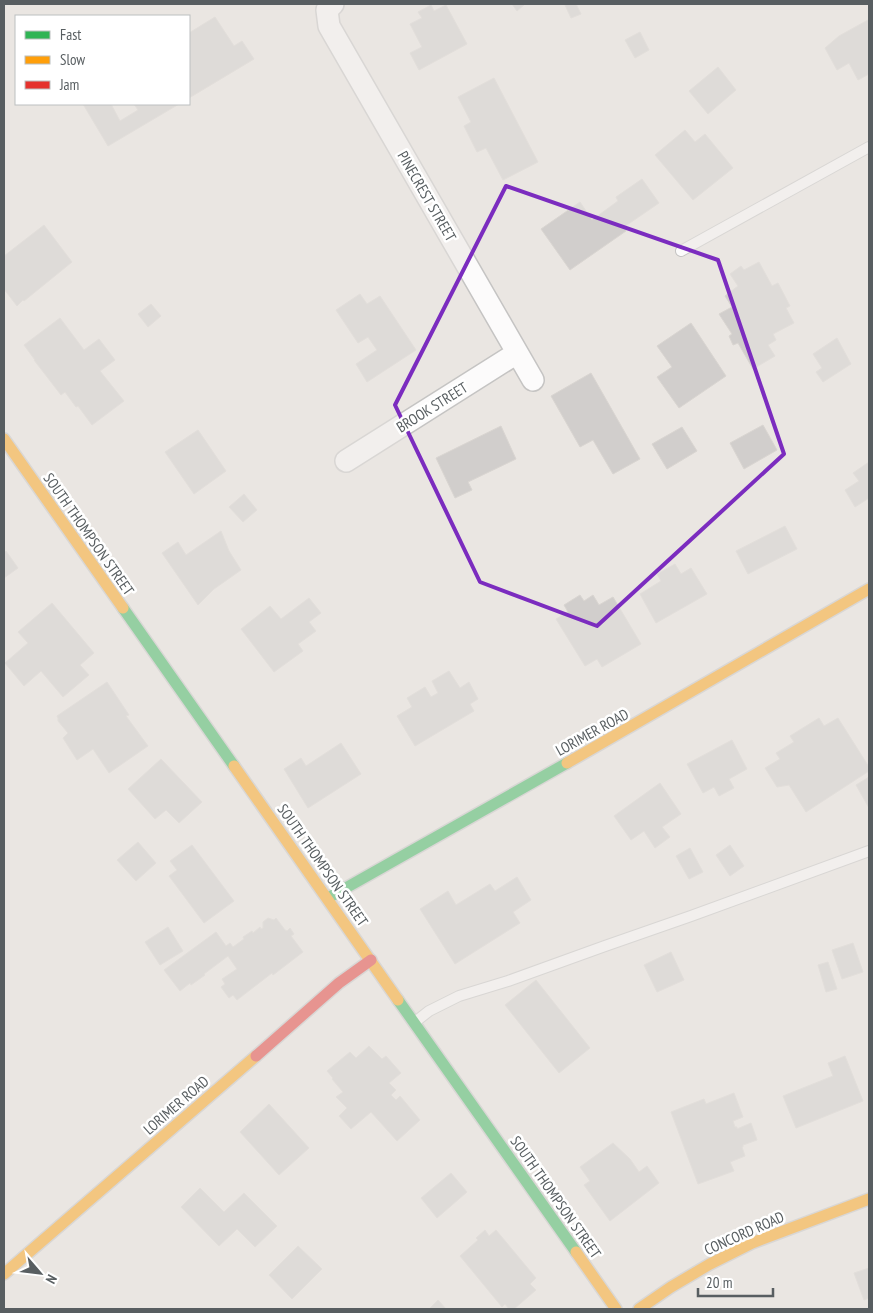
<svg xmlns="http://www.w3.org/2000/svg" width="873" height="1313" viewBox="0 0 873 1313" font-family="'PT Sans Narrow',sans-serif">
<style>
.building{fill:#d1cecc;stroke:#d9d5d1}
.lines{fill:none;stroke-linecap:round;stroke-linejoin:round}
.lane-casing{stroke:#c5c4c3;stroke-width:12}
.street-casing{stroke:#c5c4c3;stroke-width:24}
.fast-casing{stroke:#c5c5c5;stroke-width:14}
.slow-casing{stroke:#c5c5c5;stroke-width:14}
.jam-casing{stroke:#c5c5c5;stroke-width:14}
.lane{stroke:#fcfbfb;stroke-width:10}
.street{stroke:#fcfbfb;stroke-width:21}
.fast{stroke:#30b455;stroke-width:11}
.slow{stroke:#ff9f0a;stroke-width:11}
.jam{stroke:#e5322d;stroke-width:11}
.marked{fill:none;stroke:#7b2cbf;stroke-width:4;stroke-linejoin:round}
.labels{text-anchor:middle;dominant-baseline:central;stroke-width:5;stroke-linejoin:round;paint-order:stroke}
.street-label{font-size:15px;fill:#585e61;stroke:#fff}
</style>
<rect width="100%" height="100%" fill="#eae6e2"/>
<!-- building -->
<path class="building" d="M512,4H525L517,11Z
M568,4H576L581,14L571,18L565,5Z
M431,5L434,11L446,5L467,44L419,70L410,53L422,47L410,24L422,18L418,12Z
M215,17L234,46L242,41L254,59L189,98V33Z
M868,20L869,23V74L858,80L849,63L837,70L825,48L839,36Z
M640,32L649,50L635,58L625,40Z
M718,67L736,90L708,114L689,91Z
M494,78L538,162L503,180L486,148L477,152L464,126L471,122L458,97Z
M83,104H111L120,121L138,110L134,104H179L108,146Z
M685,130L695,142L705,134L733,168L693,200L655,155Z
M642,179L659,203L624,227L626,231L570,270L541,229L580,202L592,220L618,201L616,197Z
M44,225L72,262L24,301L23,300L17,306L4,289V256Z
M759,262L772,286L778,283L790,306L786,308L794,323L773,334L776,340L768,345L775,356L753,369L738,343L733,345L729,336L732,334L719,314L732,307L725,296L738,286L730,274L741,266L744,270Z
M360,294L367,304L380,296L416,350L367,382L356,364L377,350L368,337L358,343L336,310Z
M151,304L161,316L148,327L138,314Z
M60,318L84,350L99,339L115,360L100,371L124,401L92,425L78,406L76,407L65,392L61,395L34,360H35L24,345Z
M691,323L726,376L679,408L657,377L672,367L657,346Z
M837,338L851,364L823,382L816,372L822,368L813,354Z
M591,373L640,459L613,474L593,440L580,447L551,396Z
M763,425L777,450L744,469L730,443Z
M501,426L516,459L468,482L472,490L455,498L436,458Z
M682,427L697,451L667,469L652,444Z
M198,430L226,471L194,494L165,452Z
M869,462V498L855,507L845,490L859,481L853,473Z
M244,494L257,510L243,522L229,507Z
M785,526L797,549L748,574L736,551Z
M221,531L229,551L241,570L214,589L198,605L162,553L178,542L186,555Z
M6,551L18,568L4,578V553Z
M675,564L681,574L691,568L707,594L656,623L640,594L661,581L657,574Z
M580,595L584,601L593,595L599,605L613,597L641,644L602,667L597,659L585,666L556,619L568,612L564,605Z
M309,598L321,613L309,622L316,631L298,644L303,651L274,672L241,629L270,606L281,619Z
M52,603L94,653L80,665L89,675L63,697L41,671L24,686L5,663L28,643L18,632Z
M449,671L460,688L469,682L478,699L470,704L474,711L415,746L397,716L412,707L407,698L425,687L431,697L438,693L432,681Z
M107,682L129,715L126,716L148,746L109,773L93,749L77,760L63,738L68,733L58,721V718L57,716Z
M819,718L824,726L838,718L869,767V771L806,812L789,785L777,787L765,768L780,759L776,753L794,742L790,736Z
M732,740L747,769L729,779L734,788L719,796L714,787L703,793L687,764Z
M341,743L361,774L308,808L284,769L301,758L306,766Z
M161,759L202,802L179,823L166,810L155,819L128,789Z
M869,777V808L856,785Z
M660,783L681,814L662,827L670,837L655,848L644,831L631,840L614,816Z
M138,842L156,863L136,881L117,860Z
M192,845L234,901L204,923L169,876L177,870L170,861Z
M730,845L744,866L730,876L716,855Z
M690,848L703,872L689,879L676,856Z
M517,877L531,900L513,912L520,923L455,964L420,909L448,891L456,905L490,884L495,891Z
M268,918L274,920L276,918L285,930L287,931L290,928L294,934L291,936L303,952L273,975L272,973L237,1000L233,995L229,998L221,987L225,984L222,979L237,969L228,956L204,974L205,975L191,985L190,983L180,991L164,970L216,932L226,946L230,943L233,947L244,939L243,937L252,931L253,933L260,927L261,929L263,928V922Z
M168,927L183,951L160,965L145,942Z
M853,943L863,972L842,979L832,950Z
M671,952L684,980L657,992L644,965Z
M828,962L837,989L826,992L818,965Z
M536,980L590,1048L559,1073L505,1005Z
M369,1046L382,1059L386,1056L401,1073L389,1083L396,1090L391,1095L396,1100L400,1096L420,1120L397,1141L371,1112L351,1129L339,1116L347,1108L336,1097L343,1092L332,1079L333,1078L327,1071L350,1052L356,1058Z
M845,1056L863,1101L796,1128L783,1096L833,1076L828,1063Z
M734,1093L743,1117L733,1121L735,1127H737V1129L751,1123L757,1140L743,1145V1147H742L745,1156L730,1162L734,1171L698,1184L671,1112L704,1099L706,1104Z
M269,1104L309,1148L279,1175L240,1132Z
M613,1143L630,1159L639,1172L647,1166L659,1183L610,1221L584,1185L590,1181L580,1167Z
M451,1173L467,1192L437,1218L421,1198Z
M200,1188L224,1212L244,1193L277,1226L255,1247L237,1229L219,1246L181,1207Z
M485,1230L489,1236L496,1230L536,1278L530,1284L536,1290L514,1309H509L505,1304L502,1307L460,1256L478,1240L476,1238Z
M298,1246L322,1269L292,1299L269,1275Z
M869,1268V1298L864,1300L854,1273Z
M438,1300L446,1309H429Z"/>
<g class="lines">
<!-- lane casing -->
<g class="lane-casing">
<path id="lane" d="M681,251L869,147
M415,1022L429,1011L459,996L508,981L605,946L691,916L869,851"/>
</g>
<!-- street casing -->
<g class="street-casing">
<path id="street" d="M333,4L327,10L329,26L533,380
M346,461L517,353"/>
</g>
<!-- fast casing -->
<g class="fast-casing">
<path id="fast" d="M123,608L234,766
M328,898L567,763
M398,1000L576,1252"/>
</g>
<!-- slow casing -->
<g class="slow-casing">
<path id="slow" d="M4,439L123,608
M567,763L869,589
M234,766L398,1000
M576,1252L616,1309
M4,1274L256,1056
M639,1309L671,1287L710,1264L752,1243L869,1199"/>
</g>
<!-- jam casing -->
<g class="jam-casing">
<path id="jam" d="M256,1056L339,983L371,960"/>
</g>
<!-- lane -->
<use href="#lane" class="lane"/>
<!-- street -->
<use href="#street" class="street"/>
<!-- fast -->
<use href="#fast" class="fast"/>
<!-- slow -->
<use href="#slow" class="slow"/>
<!-- jam -->
<use href="#jam" class="jam"/>
</g>
<!-- marked area -->
<path d="M0 0H873V1313H0ZM506,186L718,260L784,454L597,626L480,582L395,405Z" fill="#eae6e2" fill-opacity=".55" fill-rule="evenodd"/>
<path class="marked" d="M506,186L718,260L784,454L597,626L480,582L395,405Z"/>
<g class="labels">
<!-- street labels -->
<g class="street-label">
<text transform="translate(427 196) rotate(60)">PINECREST STREET</text>
<text transform="translate(432 407) rotate(-32)">BROOK STREET</text>
<text transform="translate(89 534) rotate(55)">SOUTH THOMPSON STREET</text>
<text transform="translate(592 732) rotate(-29)">LORIMER ROAD</text>
<text transform="translate(323 865) rotate(55)">SOUTH THOMPSON STREET</text>
<text transform="translate(176 1105) rotate(-41)">LORIMER ROAD</text>
<text transform="translate(556 1197) rotate(55)">SOUTH THOMPSON STREET</text>
<text transform="translate(744 1233) rotate(-24)">CONCORD ROAD</text>
</g>
</g>
<!-- border -->
<rect width="873" height="1313" fill="none" stroke="#585e61" stroke-width="10"/>
<!-- legend -->
<rect x="15" y="15" width="175" height="90" fill="#ffffff" stroke="#bcbfc0"/>
<rect x="25" y="31" width="25" height="8" fill="#30b455" stroke="#bcbfc0"/>
<text x="60" y="40" font-size="15" fill="#585e61">Fast</text>
<rect x="25" y="56" width="25" height="8" fill="#ff9f0a" stroke="#bcbfc0"/>
<text x="60" y="65" font-size="15" fill="#585e61">Slow</text>
<rect x="25" y="81" width="25" height="8" fill="#e5322d" stroke="#bcbfc0"/>
<text x="60" y="90" font-size="15" fill="#585e61">Jam</text>
<!-- north arrow -->
<g transform="translate(40 1273) rotate(118)" stroke="#ffffff" stroke-width="4" paint-order="stroke">
<path d="M0-4L9 19L0 12L-9 19Z" fill="#585e61"/>
<text y="-8" font-size="14" font-weight="bold" text-anchor="middle" fill="#585e61">N</text>
</g>
<!-- scale -->
<path d="M698 1288v8h75v-8" fill="none" stroke="#585e61" stroke-width="2.5"/>
<text x="706" y="1288" font-size="15" fill="#585e61" stroke="#ffffff" stroke-width="4" paint-order="stroke">20 m</text>
</svg>
